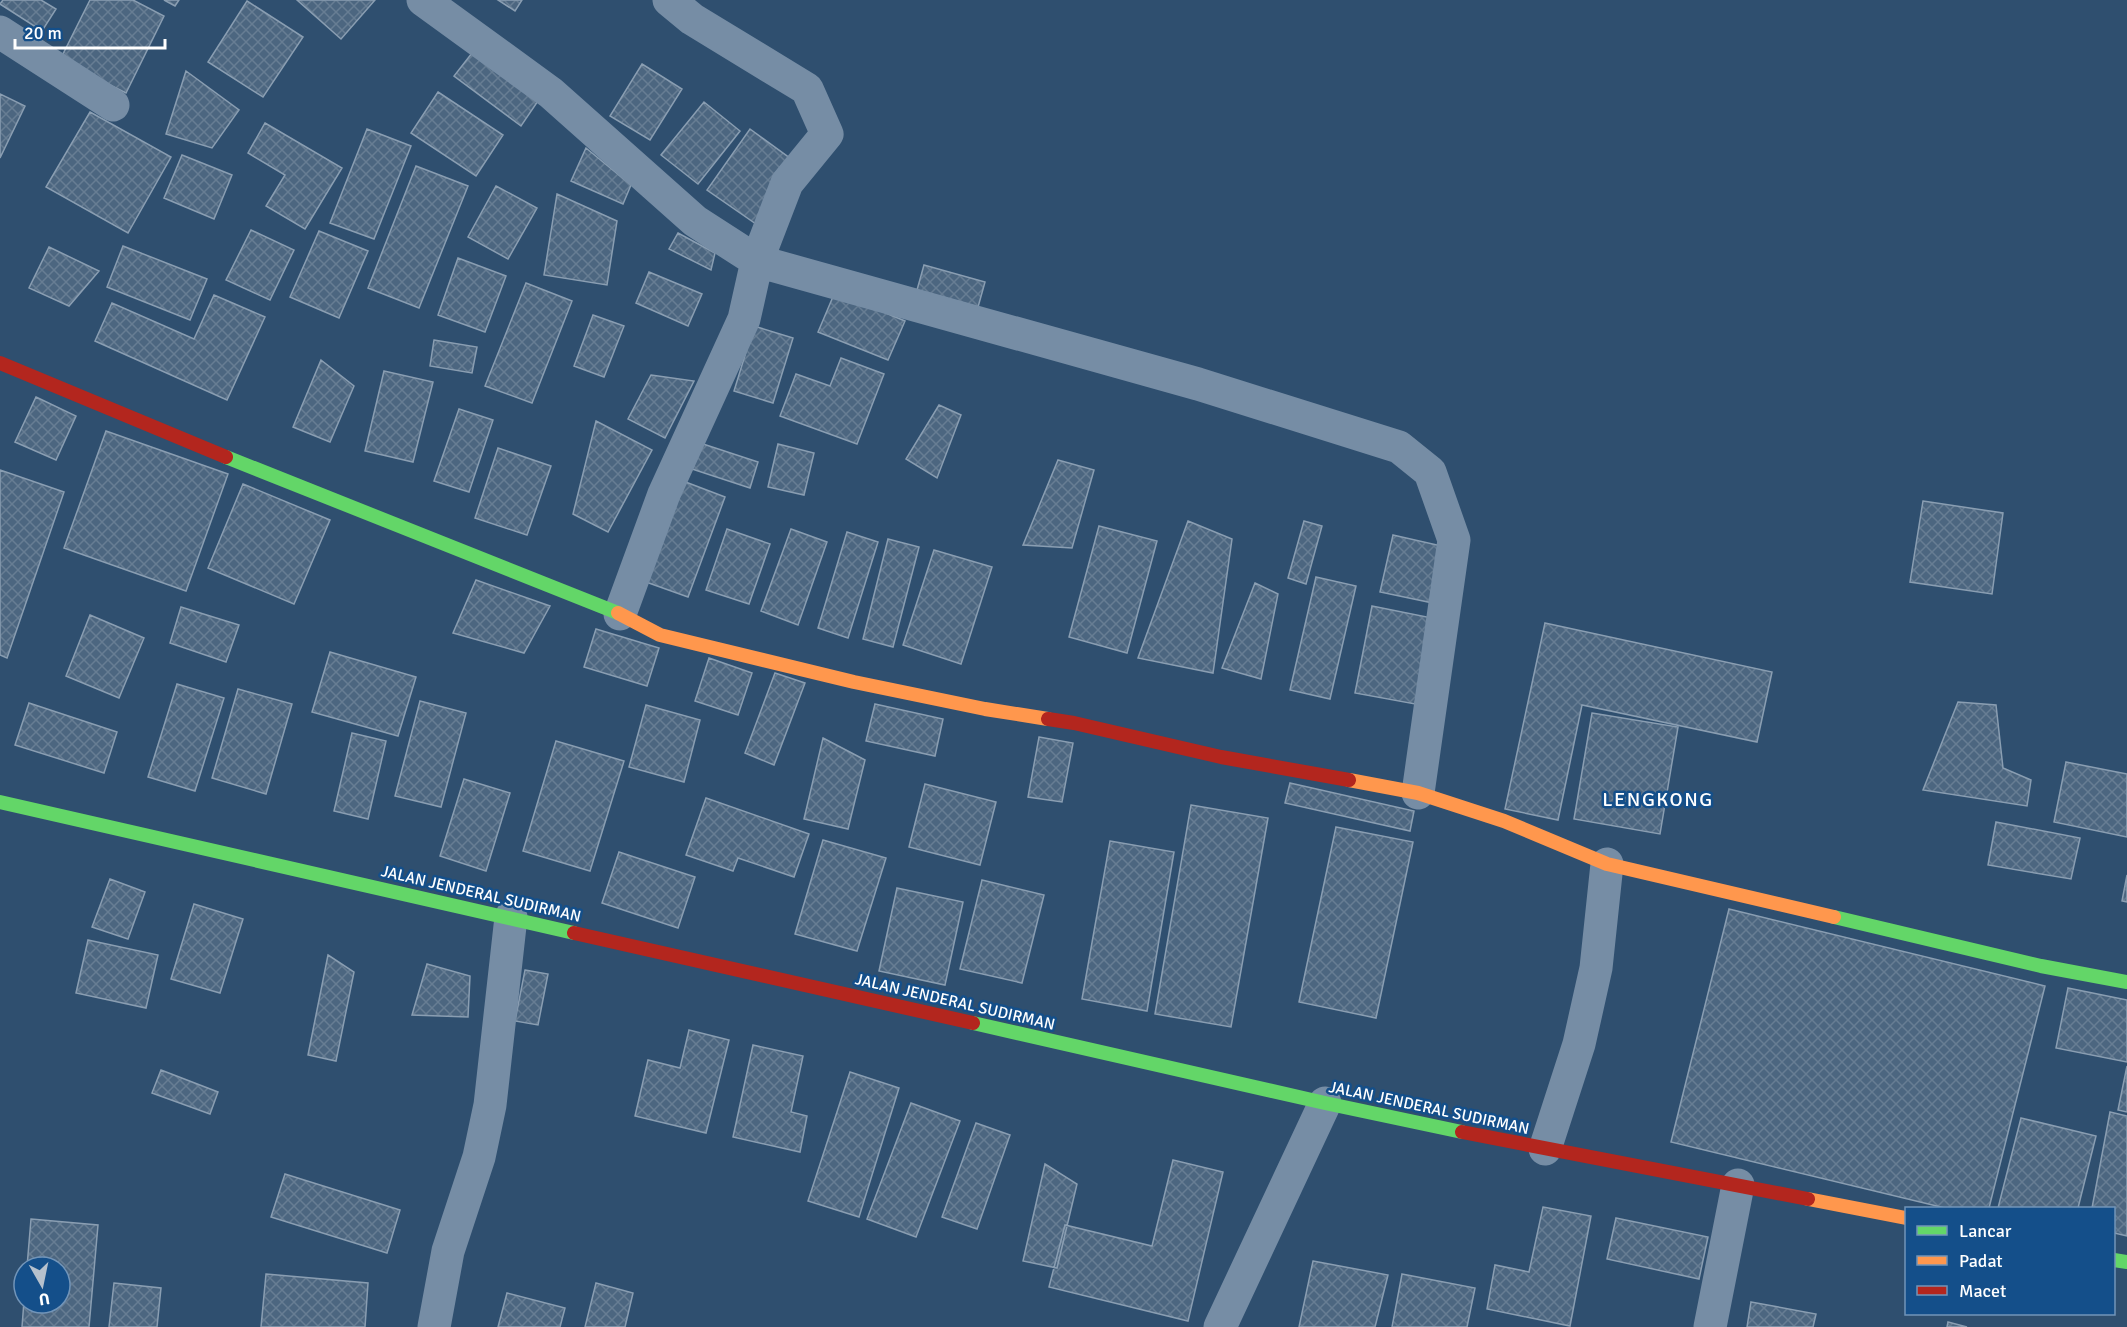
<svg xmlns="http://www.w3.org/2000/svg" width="2127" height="1327" viewBox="0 0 2127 1327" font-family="Signika,sans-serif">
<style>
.building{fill:url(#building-cross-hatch);stroke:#8a9eb2;stroke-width:1.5}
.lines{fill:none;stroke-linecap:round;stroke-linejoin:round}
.street{stroke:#768da5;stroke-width:33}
.fast{stroke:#63d668;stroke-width:14}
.slow{stroke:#ff974d;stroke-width:14}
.jam{stroke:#b3261e;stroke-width:14}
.labels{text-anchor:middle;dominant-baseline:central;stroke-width:5;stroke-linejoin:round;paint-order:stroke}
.street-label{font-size:16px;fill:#fff;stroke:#144f8a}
.quarter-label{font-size:20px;letter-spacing:1.5px;fill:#fff;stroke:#144f8a}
</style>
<defs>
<pattern id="building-cross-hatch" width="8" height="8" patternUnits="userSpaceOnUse" patternTransform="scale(1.5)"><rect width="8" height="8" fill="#4c6680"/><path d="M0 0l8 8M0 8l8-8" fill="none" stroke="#677d93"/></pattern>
</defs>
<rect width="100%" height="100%" fill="#2f4f6f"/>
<!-- building -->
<path class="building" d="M3,0H41L56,9L42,31L0,4Z
M90,0H133L164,16L126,93L60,60Z
M164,0H179L175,6Z
M297,0H375L341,39Z
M498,0H522L515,11Z
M247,1L303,37L263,97L208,62Z
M472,53L538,101L521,126L454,76Z
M642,64L682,89L650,140L610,116Z
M186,71L239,110L212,148L166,134Z
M438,92L503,135L476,176L411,133Z
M0,94L25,106L0,158Z
M704,102L740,131L698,184L661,155Z
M90,112L171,157L128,233L46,187Z
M265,123L342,168L305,229L266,206L285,175L248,153Z
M367,129L411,146L374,239L330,223Z
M750,129L798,164L756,224L707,190Z
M586,148L631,185L623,204L571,181Z
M182,155L232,175L214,219L164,198Z
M416,166L468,186L419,308L368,288Z
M496,186L537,208L508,259L468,237Z
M557,194L617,221L607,285L544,275Z
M251,230L294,250L270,300L226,280Z
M319,231L368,251L339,318L290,297Z
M678,233L715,253L711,270L669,249Z
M123,246L207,279L190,320L107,287Z
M49,247L99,271L69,306L29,288Z
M458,258L506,276L485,332L438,315Z
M924,265L985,282L978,307L917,290Z
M649,272L702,294L688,326L636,303Z
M526,283L572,301L532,403L485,386Z
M835,292L905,321L888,360L818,332Z
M214,295L265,317L227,400L95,341L112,303L194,339Z
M593,315L624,326L604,377L574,366Z
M754,326L793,338L773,403L734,391Z
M434,340L477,347L472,373L430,366Z
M841,358L884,374L857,444L780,416L796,374L830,386Z
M321,360L354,386L330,442L293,427Z
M384,371L433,382L413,462L365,451Z
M651,375L694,381L665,438L628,419Z
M36,397L76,416L56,460L15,442Z
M939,405L961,415L937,478L906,459Z
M459,409L493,420L469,492L434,481Z
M596,421L652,450L608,532L573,514Z
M106,431L228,474L186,591L64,548Z
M697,442L758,462L750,488L689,468Z
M778,444L814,453L804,495L768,487Z
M498,448L551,466L527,535L475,518Z
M1058,460L1094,470L1072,548L1023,545Z
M0,470L64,492L7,658L0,655Z
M683,481L725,497L688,597L646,582Z
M243,484L330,520L294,604L208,568Z
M1923,501L2003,513L1992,594L1910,582Z
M1188,521L1232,539L1213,673L1138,658Z
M1304,521L1322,526L1306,584L1288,578Z
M1099,526L1157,541L1127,653L1069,637Z
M727,529L770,544L749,604L706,590Z
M791,529L827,542L798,625L761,611Z
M847,532L878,542L848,638L818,628Z
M1393,535L1446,547L1433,603L1380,592Z
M888,539L919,547L893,647L863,639Z
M934,550L992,567L961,664L903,645Z
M1316,577L1356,586L1330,699L1290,690Z
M476,580L550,606L524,653L453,633Z
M1255,583L1278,594L1261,679L1222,668Z
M1372,606L1432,618L1415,704L1355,693Z
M181,607L239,625L226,662L170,643Z
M90,615L144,638L119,698L66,676Z
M1545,623L1772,672L1757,742L1582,705L1558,820L1505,809Z
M596,629L659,648L647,686L584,667Z
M330,652L416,677L398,736L312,712Z
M709,658L752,673L738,715L695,701Z
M775,673L805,683L774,765L745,753Z
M177,684L224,698L195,791L148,777Z
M238,689L292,704L266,794L212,778Z
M420,701L466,713L441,807L395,796Z
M1958,702L1996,705L2003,768L2031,780L2027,806L1923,790Z
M29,703L117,732L104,773L15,745Z
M875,704L943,719L935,756L866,741Z
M646,705L700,720L684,782L629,767Z
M1592,713L1678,727L1660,834L1574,819Z
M352,733L386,741L368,819L334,811Z
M1039,737L1073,743L1062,802L1028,797Z
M823,738L865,760L848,829L804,819Z
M556,741L624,761L590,871L523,851Z
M2066,762L2127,774V837L2054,822Z
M464,779L510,793L486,871L440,856Z
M1290,783L1414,811L1410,831L1285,803Z
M925,784L996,802L980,865L909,847Z
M706,798L809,834L794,877L738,858L733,871L686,855Z
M1191,805L1268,818L1231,1027L1155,1014Z
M1996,822L2080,838L2071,879L1988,865Z
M1336,827L1413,842L1376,1018L1299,1002Z
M823,840L886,858L857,951L795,934Z
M1110,841L1174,852L1147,1011L1082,999Z
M619,852L695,877L678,928L602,903Z
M2127,875V902L2122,901Z
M110,879L145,892L128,939L92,927Z
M982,880L1044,895L1022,983L960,969Z
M897,888L963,902L945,985L879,971Z
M194,904L243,919L220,993L171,979Z
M1729,909L2045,986L1989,1208H1945L1671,1142Z
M88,940L158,955L146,1008L76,993Z
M328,955L354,972L336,1061L308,1055Z
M427,964L470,976L468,1017L412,1015Z
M525,970L548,974L538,1025L515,1021Z
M2068,988L2127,1000V1062L2056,1048Z
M689,1030L729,1040L706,1133L635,1116L648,1060L680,1068Z
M753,1045L803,1056L791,1112L807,1116L800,1152L733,1137Z
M2127,1066V1112L2118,1110Z
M161,1070L218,1092L210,1114L152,1093Z
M850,1072L899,1088L859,1217L808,1201Z
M911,1103L960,1121L916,1237L867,1219Z
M2110,1112L2127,1116V1236L2114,1233V1208H2092Z
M2021,1118L2096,1136L2078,1208H1998Z
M976,1123L1010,1135L977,1229L942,1217Z
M1173,1160L1223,1172L1188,1321L1049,1287L1065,1225L1152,1246Z
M1045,1164L1077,1184L1057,1268L1023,1261Z
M285,1174L400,1210L387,1253L271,1217Z
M1543,1207L1591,1216L1570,1326L1487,1309L1495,1265L1529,1272Z
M1616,1218L1708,1237L1699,1279L1607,1259Z
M31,1219L98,1225L89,1327H22L24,1301V1303H60V1267H27Z
M1313,1261L1388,1275L1375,1327H1299Z
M266,1274L368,1283L365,1327H261Z
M1402,1274L1475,1288L1467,1327H1392Z
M114,1283L161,1288L157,1327H109Z
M596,1283L633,1293L625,1327H585Z
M507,1293L565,1308L560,1327H498Z
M1751,1302L1816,1314L1813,1327H1747Z
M1948,1322L1967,1327H1947Z"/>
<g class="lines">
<!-- street -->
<path class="street" d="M423,0L551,93L695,221L757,261L744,319L664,494L620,614
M669,0L692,19L807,89L827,134L787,183L757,261L1198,384L1399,447L1430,472L1454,540L1418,793
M0,32L113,105
M1545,1149L1579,1044L1596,968L1607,864
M434,1327L448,1251L479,1157L490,1105L511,917
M1220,1327L1325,1103
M1710,1327L1738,1185"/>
<!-- fast -->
<path class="fast" d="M226,457L618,613
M0,802L574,933
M1834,917L2041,966L2127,982
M973,1023L1325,1103L1462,1132
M2114,1260L2127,1262"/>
<!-- slow -->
<path class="slow" d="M618,613L660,635L854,682L985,709L1048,719
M1349,780L1418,793L1504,821L1607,864L1834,917
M1808,1199L1906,1218"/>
<!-- jam -->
<path class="jam" d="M0,363L226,457
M1048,719L1074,723L1221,757L1349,780
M574,933L973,1023
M1462,1132L1808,1199"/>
</g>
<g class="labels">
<!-- street labels -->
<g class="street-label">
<text transform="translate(481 894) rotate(13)">JALAN JENDERAL SUDIRMAN</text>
<text transform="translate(955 1002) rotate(13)">JALAN JENDERAL SUDIRMAN</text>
<text transform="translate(1429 1108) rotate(12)">JALAN JENDERAL SUDIRMAN</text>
</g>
<!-- quarter labels -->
<g class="quarter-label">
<text x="1658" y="799">LENGKONG</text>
</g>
</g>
<!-- legend -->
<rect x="1905" y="1207" width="210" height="108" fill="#144f8a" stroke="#7295b9" stroke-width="1.5"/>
<rect x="1917" y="1226" width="30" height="9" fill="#63d668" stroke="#7295b9" stroke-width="1.5"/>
<text x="1959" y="1237" font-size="18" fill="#ffffff">Lancar</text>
<rect x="1917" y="1256" width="30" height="9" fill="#ff974d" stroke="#7295b9" stroke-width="1.5"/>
<text x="1959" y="1267" font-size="18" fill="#ffffff">Padat</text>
<rect x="1917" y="1286" width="30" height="9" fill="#b3261e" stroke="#7295b9" stroke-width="1.5"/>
<text x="1959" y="1297" font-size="18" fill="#ffffff">Macet</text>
<!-- north arrow -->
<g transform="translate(42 1285) rotate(171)"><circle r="28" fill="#144f8a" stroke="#7295b9" stroke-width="1.5"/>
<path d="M0-4.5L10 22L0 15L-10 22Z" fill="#b6c1cd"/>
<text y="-9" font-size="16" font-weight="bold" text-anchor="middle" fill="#ffffff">U</text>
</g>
<!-- scale -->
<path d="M15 39v9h150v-9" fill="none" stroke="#ffffff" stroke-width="3"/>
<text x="24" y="39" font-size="18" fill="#ffffff" stroke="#144f8a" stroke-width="4.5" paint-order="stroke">20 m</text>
</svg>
